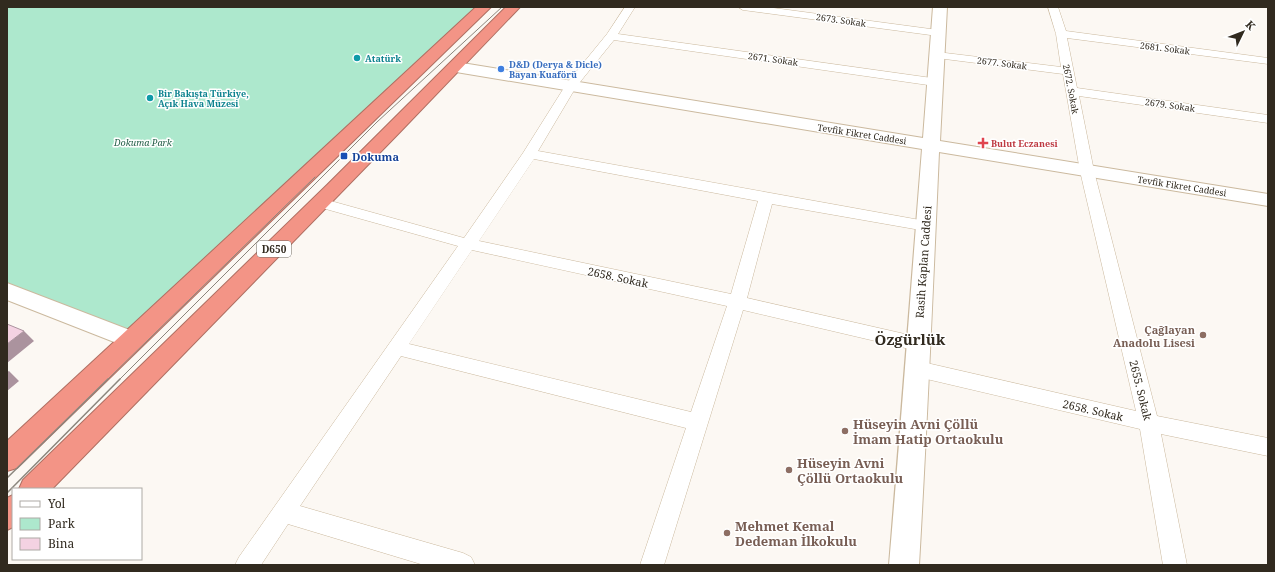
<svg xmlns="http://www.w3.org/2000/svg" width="1275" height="572" viewBox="0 0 1275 572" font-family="'Noto Serif',serif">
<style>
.green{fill:#ade8cd}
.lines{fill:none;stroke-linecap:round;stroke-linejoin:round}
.street-casing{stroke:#cbb99e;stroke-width:1}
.secondary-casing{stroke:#cbb99e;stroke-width:2}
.highway-casing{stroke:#af6f62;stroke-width:2}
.street{fill:#fff;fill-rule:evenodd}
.secondary{fill:#fff;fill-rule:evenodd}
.highway{fill:#f39486;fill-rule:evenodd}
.tram-far1{stroke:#8b867d;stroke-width:1}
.tram{stroke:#8b867d;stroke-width:1.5}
.shaded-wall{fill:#ab939e}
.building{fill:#f4d2e2;stroke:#ab939e}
.culture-dot{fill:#0f9aa8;stroke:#fff;stroke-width:1.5}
.shop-dot{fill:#3f7fe0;stroke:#fff;stroke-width:1.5}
.health-dot{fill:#e0444e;stroke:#fff;stroke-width:1.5}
.transit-dot{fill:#1a4fb4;stroke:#fff;stroke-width:1.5}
.education-dot{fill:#8d6e63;stroke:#fff;stroke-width:1.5}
.labels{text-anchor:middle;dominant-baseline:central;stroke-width:3;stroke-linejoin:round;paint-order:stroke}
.far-street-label{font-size:9px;fill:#312a1f;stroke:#fff}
.far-culture-label{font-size:9px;font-weight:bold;fill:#0d838f;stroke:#fff;text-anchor:start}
.far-shop-label{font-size:9px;font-weight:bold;fill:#366cbe;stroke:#fff;text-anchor:start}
.far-park-label{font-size:9px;font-style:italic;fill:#245f48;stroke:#fff}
.far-health-label{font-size:9px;font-weight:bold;fill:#be3a42;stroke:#fff;text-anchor:start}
.shield{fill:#fff;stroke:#6f6a62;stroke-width:1}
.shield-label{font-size:10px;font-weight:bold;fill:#312a1f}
.transit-label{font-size:11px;font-weight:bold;fill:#164399;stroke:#fff;text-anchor:start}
.street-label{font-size:11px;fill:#312a1f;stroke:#fff}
.education-label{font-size:11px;font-weight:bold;fill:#785e54;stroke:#fff;text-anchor:end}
.near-education-label{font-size:13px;font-weight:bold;fill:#785e54;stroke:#fff;text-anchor:start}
.district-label{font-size:15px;font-weight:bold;fill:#312a1f;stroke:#fff}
</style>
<rect width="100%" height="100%" fill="#fcf8f3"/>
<!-- green -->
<path class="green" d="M7,7H483L132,340L7,292Z"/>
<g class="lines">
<!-- street casing -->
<g class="street-casing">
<path id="street" d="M625,7H635L618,34L939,79L941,82L939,85L935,86L614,40L576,87L538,151L931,222L934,226L931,230L926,231L772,204L747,298L918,337L925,339L927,344L925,349L918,351L743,310L664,565H640L686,428L401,356L300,506L463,553L471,557L475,565H424L288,524L261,565H235L239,557L458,246L315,206L313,203L315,200L320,198L464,238L523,153L567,83L607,34ZM534,159L758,201L731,294L479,241ZM472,250L727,306L691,412L409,344Z
M738,7H766L938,30L943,33L938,36L743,10Z
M1048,7H1058L1066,31L1268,58V64L1067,38L1077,88L1268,115V123L1079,96L1094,171L1157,416L1268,438V456L1161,434L1187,565H1163L1140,429L918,377L911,374L908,369L911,364L918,361L1136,411L1080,171L1063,74L937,58L933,57L931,55L933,53L937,52L1061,67L1056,34Z"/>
</g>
<!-- secondary casing -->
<g class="secondary-casing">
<path id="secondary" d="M933,7H947L940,141L1268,194V206L939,152C933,289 927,427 919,565H889C901,426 911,287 922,149L456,72L451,70L448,67L451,64L456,62L923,138Z
M7,283L140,334L144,340L140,346L132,349L7,300Z"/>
</g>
<!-- highway casing -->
<g class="highway-casing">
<path id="highway" d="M476,7H491L17,468L7,471V441Z
M506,7H520L400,132L52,489H19L23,480L327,185Z
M13,495V527L7,530V498Z"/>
</g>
<!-- street -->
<use href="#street" class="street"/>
<!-- secondary -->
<use href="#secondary" class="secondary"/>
<!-- highway -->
<use href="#highway" class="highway"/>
<!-- tram-far1 -->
<path class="tram-far1" d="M107,380L315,177
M119,380L377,122L502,7"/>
<!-- tram -->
<path class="tram" d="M7,478L108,379
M7,493L120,379"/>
</g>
<!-- shaded-wall -->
<path class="shaded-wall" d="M24,331L34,341L7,363V344Z
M9,371L19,381L7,391V372Z"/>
<!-- building -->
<path class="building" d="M7,324L24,331L7,344Z"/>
<!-- markers -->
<g class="culture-dot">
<circle cx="357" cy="58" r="4"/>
<circle cx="150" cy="98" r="4"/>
</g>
<circle class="shop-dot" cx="501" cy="69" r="4"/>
<path class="health-dot" d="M981 137h4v4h4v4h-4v4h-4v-4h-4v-4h4z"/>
<rect class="transit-dot" x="340" y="152" width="8" height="8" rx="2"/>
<g class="education-dot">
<circle cx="1203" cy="335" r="4"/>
<circle cx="845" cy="431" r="4"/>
<circle cx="789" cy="470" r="4"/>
<circle cx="727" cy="533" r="4"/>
</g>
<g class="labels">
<!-- far-street labels -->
<g class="far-street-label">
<text transform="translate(841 20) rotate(8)">2673. Sokak</text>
<text transform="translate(1165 48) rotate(7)">2681. Sokak</text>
<text transform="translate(773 59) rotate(8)">2671. Sokak</text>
<text transform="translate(1002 63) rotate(7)">2677. Sokak</text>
<text transform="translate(1071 89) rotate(79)">2672. Sokak</text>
<text transform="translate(1170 105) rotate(8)">2679. Sokak</text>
<text transform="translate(862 134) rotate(9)">Tevfik Fikret Caddesi</text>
<text transform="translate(1182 186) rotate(9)">Tevfik Fikret Caddesi</text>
</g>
<!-- far-culture labels -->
<g class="far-culture-label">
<text x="365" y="58">Atatürk</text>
<text x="158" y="93">Bir Bakışta Türkiye,<tspan x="158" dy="10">Açık Hava Müzesi</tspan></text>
</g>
<!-- far-shop labels -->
<g class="far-shop-label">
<text x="509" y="64">D&amp;D (Derya &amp; Dicle)<tspan x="509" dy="10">Bayan Kuaförü</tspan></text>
</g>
<!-- far-park labels -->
<g class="far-park-label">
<text x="143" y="142">Dokuma Park</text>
</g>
<!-- far-health labels -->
<g class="far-health-label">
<text x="991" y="143">Bulut Eczanesi</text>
</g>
<!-- shield labels -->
<rect class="shield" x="257" y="241" width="34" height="16" rx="3"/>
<g class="shield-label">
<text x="274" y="249">D650</text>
</g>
<!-- transit labels -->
<g class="transit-label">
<text x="352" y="156">Dokuma</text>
</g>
<!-- street labels -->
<g class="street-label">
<text transform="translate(923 262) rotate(-86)">Rasih Kaplan Caddesi</text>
<text transform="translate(618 277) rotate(12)">2658. Sokak</text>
<text transform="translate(1141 390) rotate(76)">2655. Sokak</text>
<text transform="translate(1093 410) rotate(13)">2658. Sokak</text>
</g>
<!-- education labels -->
<g class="education-label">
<text x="1195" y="329">Çağlayan<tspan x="1195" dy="13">Anadolu Lisesi</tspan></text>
</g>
<!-- near-education labels -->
<g class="near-education-label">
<text x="853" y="424">Hüseyin Avni Çöllü<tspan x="853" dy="15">İmam Hatip Ortaokulu</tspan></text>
<text x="797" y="463">Hüseyin Avni<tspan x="797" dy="15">Çöllü Ortaokulu</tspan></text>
<text x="735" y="526">Mehmet Kemal<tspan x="735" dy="15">Dedeman İlkokulu</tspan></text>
</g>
<!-- district labels -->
<g class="district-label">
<text x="910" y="339">Özgürlük</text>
</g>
</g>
<!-- border -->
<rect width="1275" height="572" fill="none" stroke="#312a1f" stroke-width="16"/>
<!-- legend -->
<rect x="12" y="488" width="130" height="72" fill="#ffffff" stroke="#adaaa5"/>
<rect x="20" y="501" width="20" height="6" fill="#ffffff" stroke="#adaaa5"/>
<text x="48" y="508" font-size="12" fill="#312a1f">Yol</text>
<rect x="20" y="518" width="20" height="12" fill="#ade8cd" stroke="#adaaa5"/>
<text x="48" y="528" font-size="12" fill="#312a1f">Park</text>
<rect x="20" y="538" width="20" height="12" fill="#f4d2e2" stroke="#adaaa5"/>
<text x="48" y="548" font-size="12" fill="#312a1f">Bina</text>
<!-- north arrow -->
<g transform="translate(1243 32) rotate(47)" stroke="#ffffff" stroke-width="3" paint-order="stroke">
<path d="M0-3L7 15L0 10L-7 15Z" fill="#312a1f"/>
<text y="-6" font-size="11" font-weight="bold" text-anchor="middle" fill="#312a1f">K</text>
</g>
</svg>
